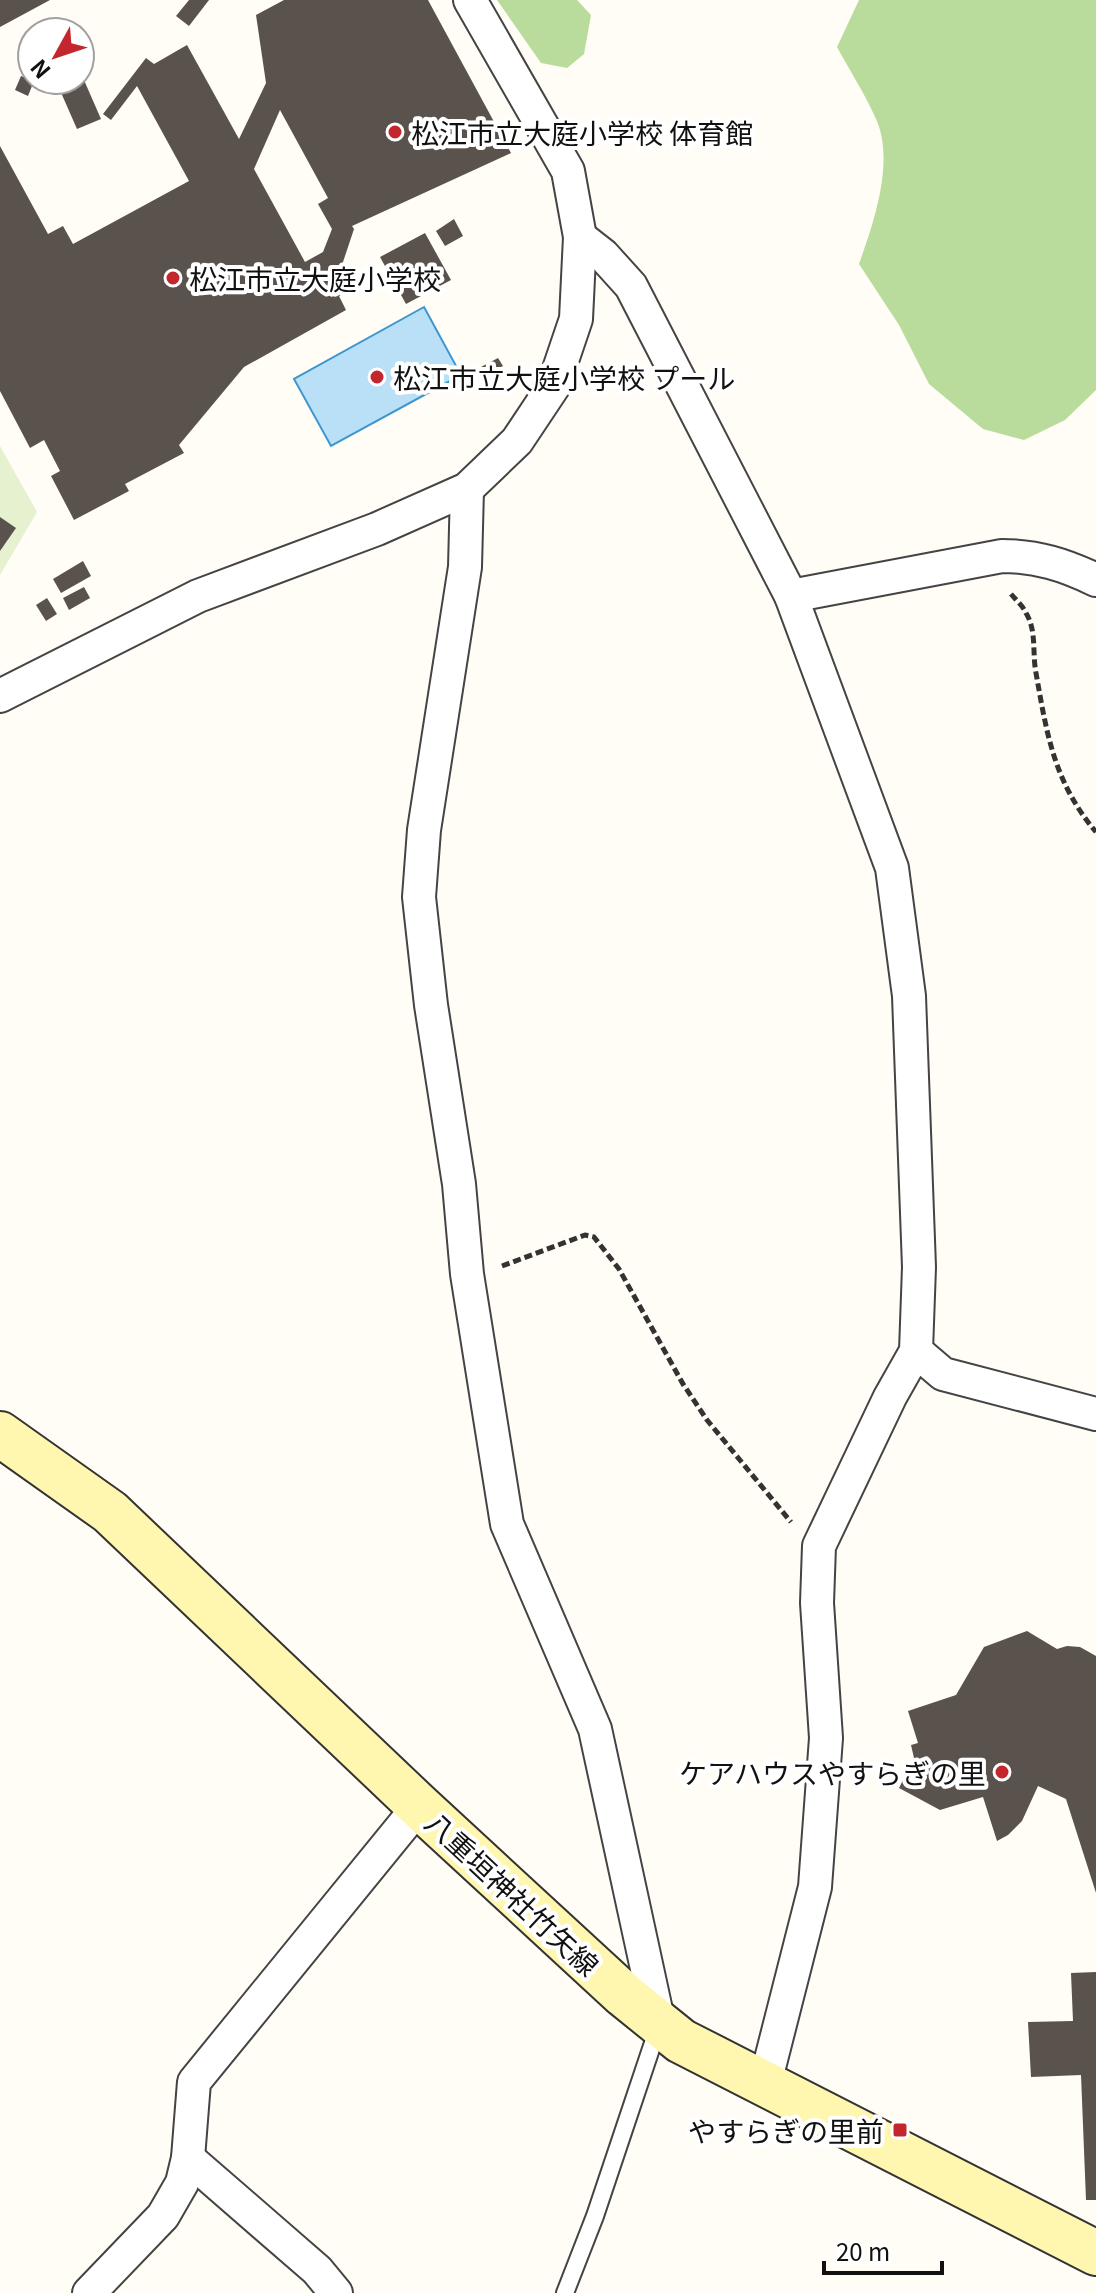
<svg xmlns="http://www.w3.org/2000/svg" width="1096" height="2293" font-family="Georgia,'Noto Sans JP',serif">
	<rect width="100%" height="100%" fill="#fffdf5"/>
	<g fill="#b9dc9c">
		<path d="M497,0H577L591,15L584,54L567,68L541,63Z"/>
		<path d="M859,0H1096V390L1065,420L1024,440L983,429L929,384L899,325L859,264C874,222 895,161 876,119C865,94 850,71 837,47Z"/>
	</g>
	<path fill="#e6f2cf" d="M0,446L37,512L0,575Z"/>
	<path fill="#b9e0f7" stroke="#3f96cf" stroke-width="2" d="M424,307L461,375L331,446L294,379Z"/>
	<g fill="#5a524d" fill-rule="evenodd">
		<path d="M0,0H50L0,27Z"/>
		<path d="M189,0H209L189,26L176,16Z"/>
		<path d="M284,0H428L511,153L352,226L354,229L341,268L353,288L339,296L346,310L244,367L179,445L184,453L125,484L129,491L74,520L51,476L60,471L44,440L30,448L0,391V146L48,234L63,226L73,244L189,181L137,86L111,120L103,114L146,58L154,64L187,45L239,139L266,83L256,15ZM280,110L328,198L318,204L332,229L323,252L305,262L254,169Z"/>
		<path d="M80,71L101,119L77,129L59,88L69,84L67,80H80Z"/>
		<path d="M21,76L34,81L28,96L15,90Z"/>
		<path d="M454,219L463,236L445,246L436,231Z"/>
		<path d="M425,233L451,280L406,304L380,257Z"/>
		<path d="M498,358L503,366L483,376L479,368Z"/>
		<path d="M0,517L16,528L0,551Z"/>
		<path d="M83,561L91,576L61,593L53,579Z"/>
		<path d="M84,587L90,598L69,610L63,598Z"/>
		<path d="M47,598L57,614L46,621L36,605Z"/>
		<path d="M1027,1631L1057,1649L1067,1646L1080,1647L1096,1656V1893L1066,1799L1038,1786L1022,1821L1008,1835L997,1841L983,1797L940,1810L899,1788L914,1758L911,1745L918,1743L908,1711L956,1695L984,1647Z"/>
		<path d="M1096,1972V2200H1086L1081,2075L1031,2077L1028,2022L1073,2021L1071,1973Z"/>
	</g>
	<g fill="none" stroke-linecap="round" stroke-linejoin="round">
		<g stroke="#444" stroke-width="20">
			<path id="lane" d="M565,2293L595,2216L659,2025"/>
		</g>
		<g stroke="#444" stroke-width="36">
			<g id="street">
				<path d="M580,237L603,255L631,286L791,596L892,868L909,996L919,1267L916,1351L890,1397L819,1546L817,1603L826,1738L815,1887L765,2083"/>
				<path d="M467,489L465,567L424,830L419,897L431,1005L459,1184L467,1274L507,1524L595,1729L659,2024"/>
				<path d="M791,596L1002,556C1037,556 1065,565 1096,580"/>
				<path d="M0,696L198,596L377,529L467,489L517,441L553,387L576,319L580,237L568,171L470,0"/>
				<path d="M916,1351L943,1374L1096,1414"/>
				<path d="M188,2158L317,2270L336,2293"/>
				<path d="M89,2293L163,2216L182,2183L188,2158L194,2082L419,1806"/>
			</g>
		</g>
		<g stroke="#333" stroke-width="48">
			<path id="secondary" d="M0,1434L110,1512L419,1806L624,1995L681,2041L1096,2253"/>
		</g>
		<g stroke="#333" stroke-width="5" stroke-dasharray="8 4" stroke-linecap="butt">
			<path d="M1011,594C1016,600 1023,606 1026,613C1037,631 1032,653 1036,673C1047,735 1054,782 1096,832"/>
			<path d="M502,1266L585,1235L594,1237L619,1269L683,1384L707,1420L791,1522"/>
		</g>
		<use href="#lane" stroke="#fff" stroke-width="16"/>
		<use href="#street" stroke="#fff" stroke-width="32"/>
		<use href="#secondary" stroke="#fff6b0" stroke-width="44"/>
	</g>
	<g fill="#c4262e" stroke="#fff" stroke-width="3">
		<circle cx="395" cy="132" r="8"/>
		<circle cx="173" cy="278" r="8"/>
		<circle cx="377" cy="377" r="8"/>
		<circle cx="1002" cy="1772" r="8"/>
		<rect x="892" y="2122" width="16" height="16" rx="4"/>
	</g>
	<g text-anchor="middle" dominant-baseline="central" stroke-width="8" stroke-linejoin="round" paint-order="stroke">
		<g font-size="28" fill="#111" stroke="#fff" text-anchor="start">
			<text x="411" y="132">松江市立大庭小学校 体育館</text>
			<text x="189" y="278">松江市立大庭小学校</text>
			<text x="393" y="377">松江市立大庭小学校 プール</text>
			<text x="986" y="1772" text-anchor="end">ケアハウスやすらぎの里</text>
			<text x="884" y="2130" text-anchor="end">やすらぎの里前</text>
		</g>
		<g font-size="28" fill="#111" stroke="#fff">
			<text transform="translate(513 1893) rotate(43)">八重垣神社竹矢線</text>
		</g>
	</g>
	<g transform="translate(56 56) rotate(230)"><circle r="38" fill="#ffffff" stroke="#a0a0a0" stroke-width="2"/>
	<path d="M0-6L14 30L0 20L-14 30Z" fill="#c4262e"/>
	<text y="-12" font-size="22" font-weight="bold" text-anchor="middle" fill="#111111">N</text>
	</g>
	<path d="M824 2261v12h118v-12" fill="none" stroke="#111111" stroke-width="4"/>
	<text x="836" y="2261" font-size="24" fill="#111111" stroke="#ffffff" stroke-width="6" paint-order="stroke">20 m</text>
</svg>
